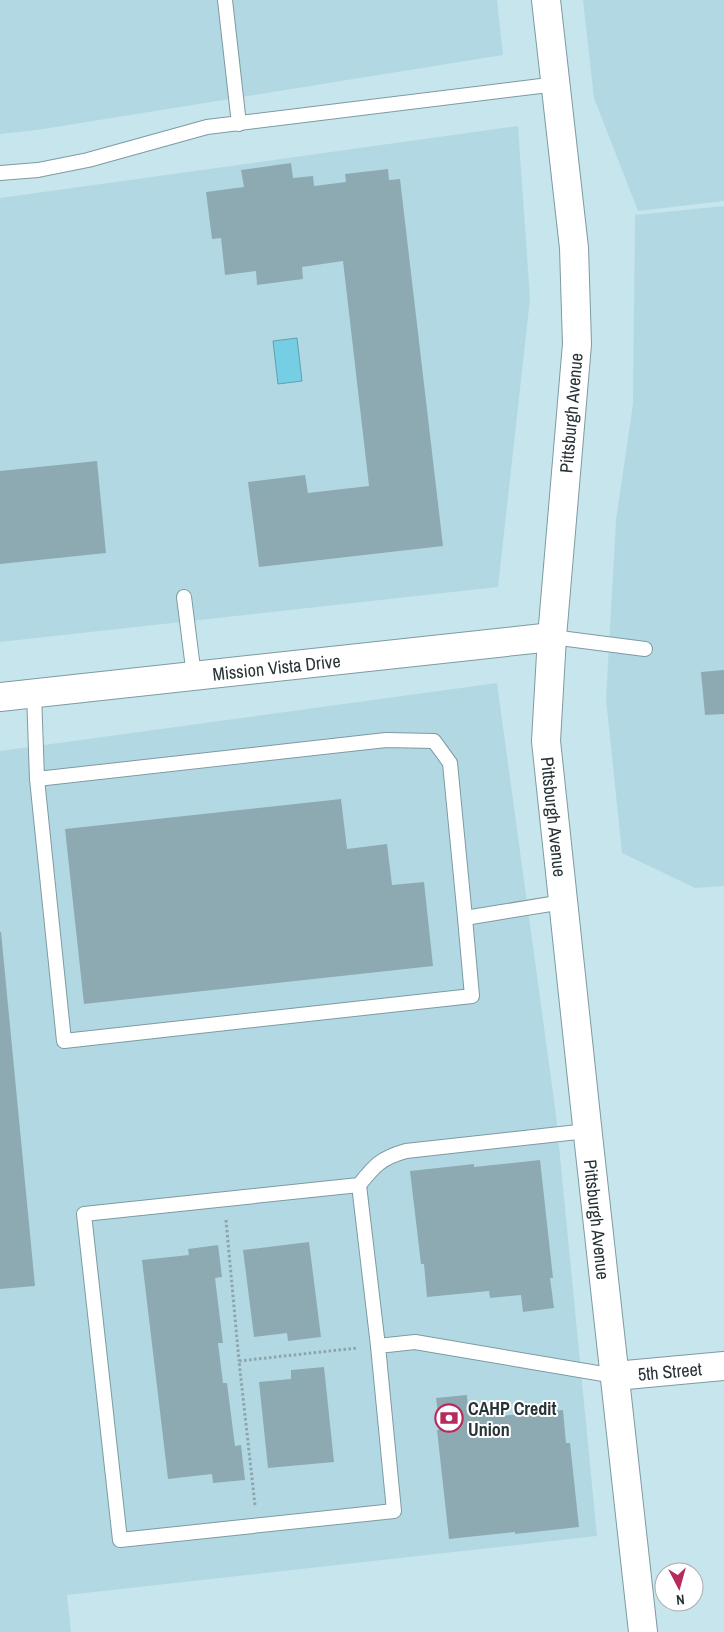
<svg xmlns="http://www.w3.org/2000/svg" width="724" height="1632" font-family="'Archivo Narrow',sans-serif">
	<rect width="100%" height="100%" fill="#c7e5ed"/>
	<g fill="#b2d9e3">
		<path d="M0,0H497L503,55L37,130L0,134Z"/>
		<path d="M583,0H724V201L638,211L594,98Z"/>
		<path d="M518,126L530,299L498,587L0,642V198Z"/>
		<path d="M724,206V886L695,888L622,853L606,699L616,520L633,404L635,215Z"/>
		<path d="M497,683L556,1115L597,1536L67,1595L71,1632H0V751Z"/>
	</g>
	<path fill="#76cee4" stroke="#5ea0b0" d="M297,338L302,381L278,384L273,341Z"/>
	<g fill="#8daab2">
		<path d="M291,163L293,178L313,176L314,186L346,182L345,174L388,169L389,180L400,179L443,546L259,567L248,482L305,475L308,493L369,486L343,261L302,267L303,279L257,285L256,271L225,275L221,238L212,239L206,192L244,187L241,170Z"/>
		<path d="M97,461L106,553L0,564V471Z"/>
		<path d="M724,670V714L705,715L701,672Z"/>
		<path d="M341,799L347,849L387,844L392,885L424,882L433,966L84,1004L65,829Z"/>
		<path d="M0,932H1L35,1286L0,1289Z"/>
		<path d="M540,1160L553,1278H550L554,1308L523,1312L521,1295L490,1298L489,1291L427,1297L424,1264H421L410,1171L474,1164V1167Z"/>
		<path d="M309,1242L321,1337L288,1341L287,1333L254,1337L243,1250Z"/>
		<path d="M218,1245L222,1277L215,1278L223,1343H218L223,1383H227L235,1446L241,1445L245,1480L213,1483L212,1474L168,1479L142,1260L189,1255L188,1249Z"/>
		<path d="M324,1367L334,1462L268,1468L259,1382L291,1379V1370Z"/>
		<path d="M467,1395L468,1411L500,1407V1416L563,1410L566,1443H570L579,1527L515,1534V1532L449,1539L437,1430L440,1429L436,1398Z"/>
	</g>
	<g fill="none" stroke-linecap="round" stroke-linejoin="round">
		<g stroke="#7e9aa2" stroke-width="16">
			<g id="service">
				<path d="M225,0L239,124"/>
				<path d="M0,173L38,170L88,160L207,127L557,84"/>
				<path d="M184,597L194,676"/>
				<path d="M552,637L645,649"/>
				<path d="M34,693L37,779L64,1041L472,996L465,918L563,902"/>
				<path d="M37,779L386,740L434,741L450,763L465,918"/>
				<path d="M587,1131L406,1151C381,1158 375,1165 359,1185L84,1214L120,1540L394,1511L378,1346L415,1342L615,1376"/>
				<path d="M359,1185L378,1346"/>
			</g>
		</g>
		<g stroke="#7e9aa2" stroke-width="30">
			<g id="minor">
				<path id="s1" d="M546,0L574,248L577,344L552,637L546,741L588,1135L643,1632"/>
				<path id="s2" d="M0,697L552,637"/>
				<path id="s3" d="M615,1376L724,1366"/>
			</g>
		</g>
		<g stroke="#8da4aa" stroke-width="3" stroke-dasharray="2.5 2.5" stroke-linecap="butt">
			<path d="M226,1220L239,1361"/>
			<path d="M255,1505L239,1361L357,1348"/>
		</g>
		<use href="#service" stroke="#fff" stroke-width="14"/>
		<use href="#minor" stroke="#fff" stroke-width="28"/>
	</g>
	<defs>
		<g id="bank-ring" transform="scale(1.4375)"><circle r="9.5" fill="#fff" stroke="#b72a5e" stroke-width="1.5"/><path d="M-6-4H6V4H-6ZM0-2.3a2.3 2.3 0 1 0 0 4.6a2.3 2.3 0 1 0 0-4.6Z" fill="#b72a5e"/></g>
	</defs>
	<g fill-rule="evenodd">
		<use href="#bank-ring" x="449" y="1418"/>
	</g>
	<g text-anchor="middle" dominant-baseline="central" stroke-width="4" stroke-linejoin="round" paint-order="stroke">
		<g font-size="18" fill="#273336" stroke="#fff">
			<text transform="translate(571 413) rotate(-85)">Pittsburgh Avenue</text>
			<text stroke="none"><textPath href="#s2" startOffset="278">Mission Vista Drive</textPath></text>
			<text stroke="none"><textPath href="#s1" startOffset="820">Pittsburgh Avenue</textPath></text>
			<text stroke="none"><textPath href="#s1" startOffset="1225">Pittsburgh Avenue</textPath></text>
			<text stroke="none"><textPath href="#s3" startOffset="55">5th Street</textPath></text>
		</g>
		<g font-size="18" font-weight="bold" fill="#273336" stroke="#fff" text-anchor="start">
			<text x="468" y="1408">CAHP Credit<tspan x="468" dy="21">Union</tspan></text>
		</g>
	</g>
	<g transform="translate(679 1587) rotate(174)"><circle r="24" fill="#ffffff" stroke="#a9adaf"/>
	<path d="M0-4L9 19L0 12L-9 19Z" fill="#b72a5e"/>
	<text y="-8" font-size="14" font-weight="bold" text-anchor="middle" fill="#273336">N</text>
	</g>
</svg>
